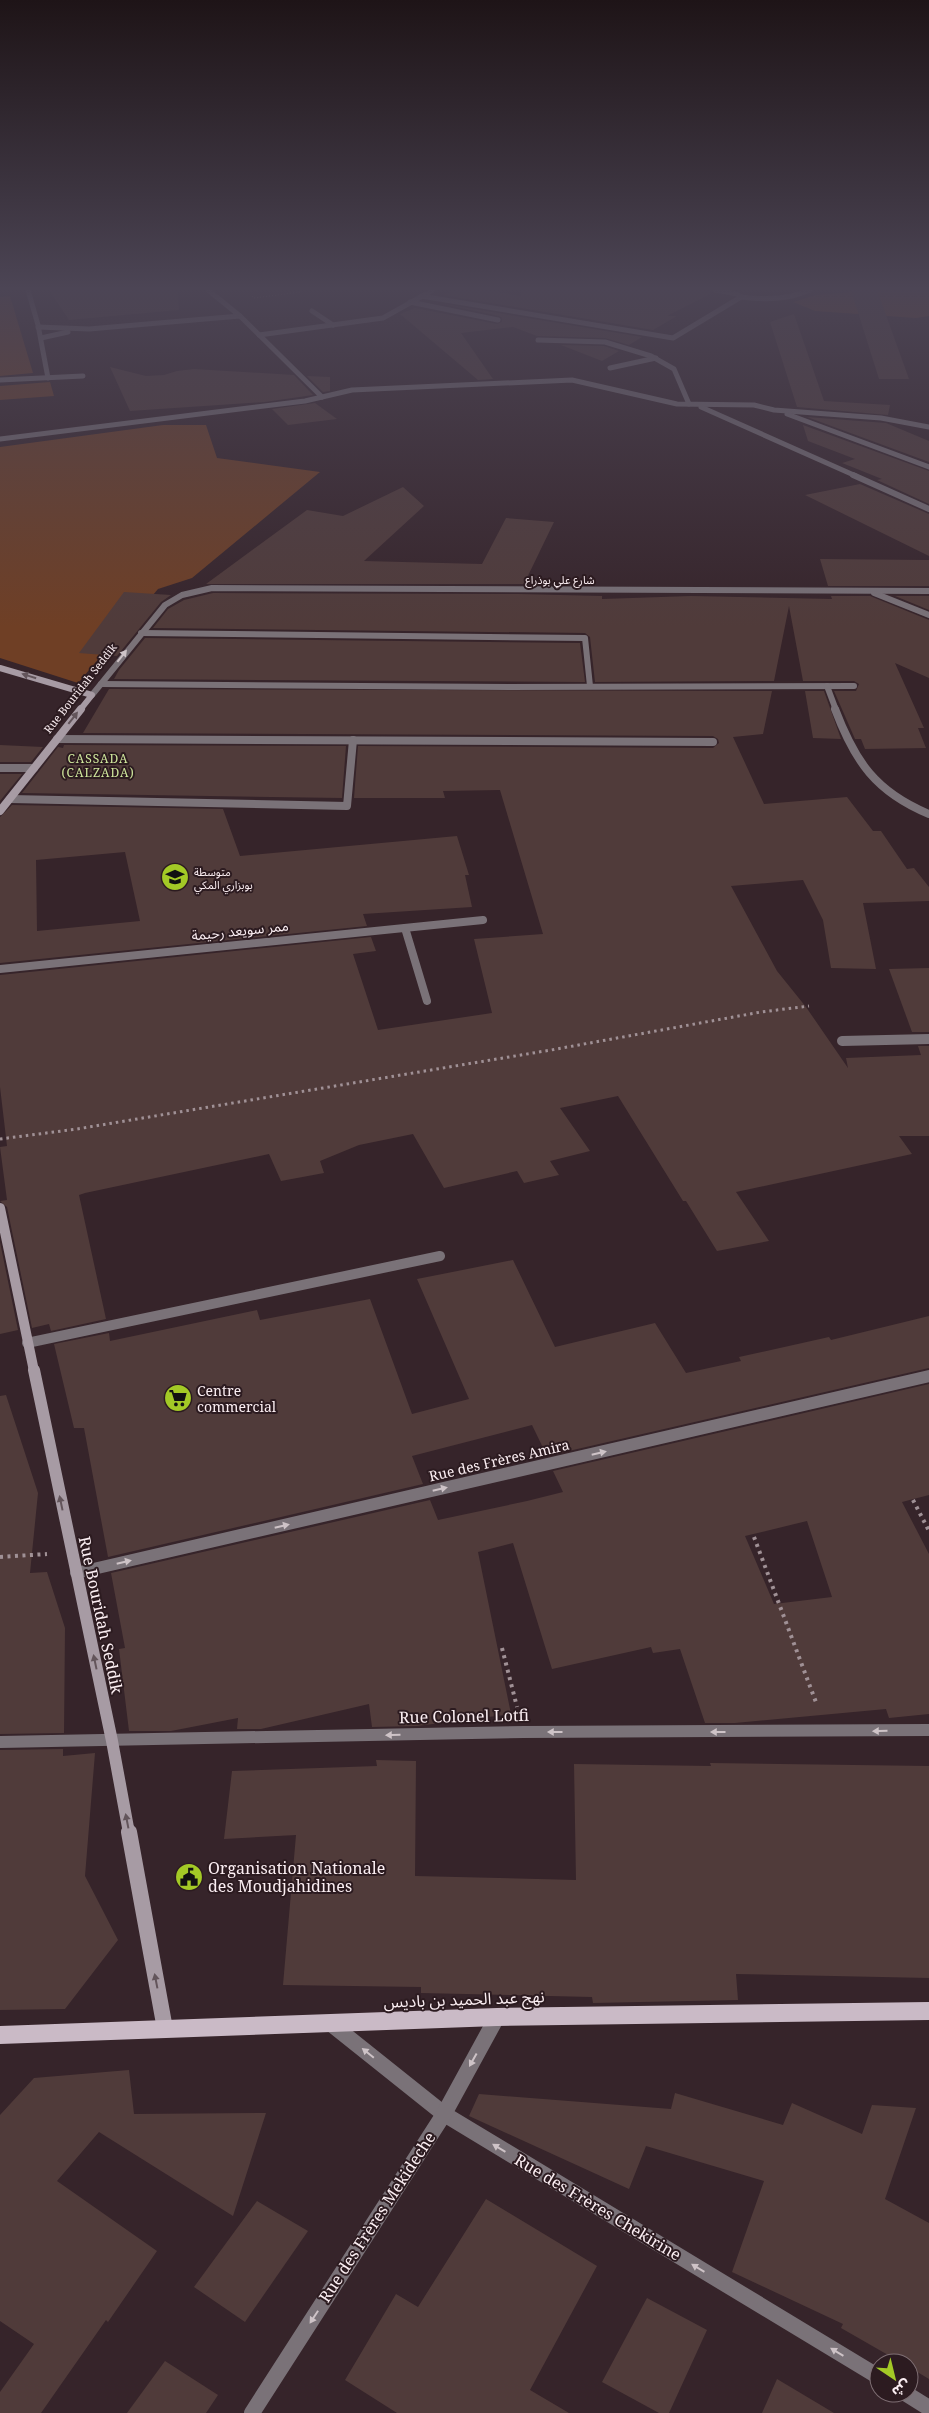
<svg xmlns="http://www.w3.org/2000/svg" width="929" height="2413" font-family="'Noto Serif','Noto Sans Arabic',serif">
	<rect width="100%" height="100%" fill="#36242a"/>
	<g fill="#6f3f25">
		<path d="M878,290H929V316L916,318L815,311L793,302L816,295Z"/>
		<path d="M10,296L33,373L0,376V297Z"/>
		<path d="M50,382L54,396L0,400V386Z"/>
		<path d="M163,425H206L217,458L320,472L192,578L158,589L78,683L0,658V447Z"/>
	</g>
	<g fill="#503b3a" fill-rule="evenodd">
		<path d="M49,290H178L179,310L69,320Z"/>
		<path d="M456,290H486L521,296V290H711L712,293L667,316H677L653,330L443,295Z"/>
		<path d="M851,290H877L909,379H879Z"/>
		<path d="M438,303L642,337L629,345L605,338L537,336L513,327L461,333L493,379L478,380L400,314L415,308L497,324L502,322V318L499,316Z"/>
		<path d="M794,314L824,401L890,405L888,415L797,407L770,322Z"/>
		<path d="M561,345L604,346L619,351L602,361Z"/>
		<path d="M110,367L146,376L164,375L177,371L194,369L294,375L313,395L265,402L130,411Z"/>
		<path d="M307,376L330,377V391L323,392Z"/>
		<path d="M315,403L337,419L288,425L272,409Z"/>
		<path d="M807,417L886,423L929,441V462Z"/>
		<path d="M803,425L929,471V504L877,480L882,479L842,463L855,459L808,441Z"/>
		<path d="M860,484L929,514V556L805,495Z"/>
		<path d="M403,487L424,506L364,561L482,564L506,518L554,522L524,584H206L307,510L343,516Z"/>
		<path d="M820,559L929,560V586H828Z"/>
		<path d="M124,592L171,595L161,602L117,656L79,653Z"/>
		<path d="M213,593L519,594L602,596V599L691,596L832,599L831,596H870L929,620V678L895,663L924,728H918L926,748L865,749L861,739H855L834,691H856L859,684L854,681H803L789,606L774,681L595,682L590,637L585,633L153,628L168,609L184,600Z"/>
		<path d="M895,596H929V610Z"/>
		<path d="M145,638L580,643L585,682L114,679L119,670Z"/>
		<path d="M109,689L772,691L763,734L733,737L764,804L847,797L873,831H881L907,869L914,868L929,887V901L863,903L876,969L831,968L823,920L803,880L731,886L777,971L806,1007L848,1068L846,1058L921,1055L918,1046H929V1136H899L912,1154L736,1192L769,1241L717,1251L686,1201H683L618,1096L560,1108L590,1151L550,1161L559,1175L524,1183L517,1171L444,1188L413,1134L359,1145L320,1161L324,1173L281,1181L269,1154L85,1193L79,1195L106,1319L51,1331L49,1324L32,1328L7,1207L0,1201L7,1200L0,1147L7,1146L0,1087V975L371,937L376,951L353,954L378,1030L492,1013L474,939L543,934L500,790L443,791L445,798H354L358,746L713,748L719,743L718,739L713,736L83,733Z"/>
		<path d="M805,691H824L841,739L813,738Z"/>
		<path d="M0,745L43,747L31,762H0Z"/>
		<path d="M64,745L346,746L342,798L22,793L58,747L63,748Z"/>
		<path d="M0,774H22L0,801Z"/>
		<path d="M12,805L223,809L240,856L457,836L469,875H465L472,907L363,914L367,926L0,963V817ZM125,852L140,921L37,931L36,860Z"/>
		<path d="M929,968V1032H912L889,969Z"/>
		<path d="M0,1242L18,1330L0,1334Z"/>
		<path d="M513,1260L555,1347L655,1323L686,1373L741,1361L739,1357L829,1337L831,1340L929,1316V1368L547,1456L532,1425L412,1456L423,1484L108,1557L84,1428H74L54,1344L109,1333L110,1341L257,1310L260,1320L370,1299L412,1414L469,1399L417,1279Z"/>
		<path d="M929,1384V1495L902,1502L929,1554V1714L889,1718L886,1709L735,1723H705L680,1649L653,1653L651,1647L552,1669L513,1543L478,1552L511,1714L417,1726L372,1727L369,1704L261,1729H237L238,1718L171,1731H129L119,1649L125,1648L111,1573L430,1500L438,1520L527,1501L563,1492L553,1471ZM807,1521L832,1597L774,1604L745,1536Z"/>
		<path d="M6,1395L38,1493L30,1573L47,1572L65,1628L64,1733L0,1734V1396Z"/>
		<path d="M63,1749V1756L95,1753L85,1876L118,1940L65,2009L0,2010V1750Z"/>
		<path d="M376,1760L416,1761L415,1876L576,1880L574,1764L711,1766L710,1763L929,1766V1978L736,1974L738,2000L593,2003L592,1997L421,1993V1987L283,1985L296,1835L224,1839L232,1771L377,1766Z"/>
		<path d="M129,2070L134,2114L266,2113L233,2216L99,2132L57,2181L157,2251L108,2322L106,2320L41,2413H0V2392L34,2344L0,2321V2115L34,2078Z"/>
		<path d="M675,2093L783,2125L792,2103L862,2134L872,2105L916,2108L885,2199L929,2223V2379L909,2367V2363H902L841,2328L843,2324L732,2272L764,2181L646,2146L629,2189L469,2116L479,2094L671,2109Z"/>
		<path d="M486,2199L597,2266L530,2390L569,2413H397L345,2380L396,2294L418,2307Z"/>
		<path d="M257,2201L308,2231L245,2322L194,2287Z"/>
		<path d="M647,2298L707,2330L669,2413H659L602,2382Z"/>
		<path d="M165,2361L218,2395L206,2413H127Z"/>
		<path d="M777,2379L834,2413H762Z"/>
	</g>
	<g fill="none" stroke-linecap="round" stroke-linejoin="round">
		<path stroke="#a09196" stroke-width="1" stroke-dasharray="1 2" stroke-linecap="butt" d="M252,296L254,298L300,292"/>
		<path stroke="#a09196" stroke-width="3" stroke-dasharray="2.5 4" stroke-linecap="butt" d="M0,1139L77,1129L551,1050L761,1012L809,1006"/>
		<g stroke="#a09196" stroke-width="4" stroke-dasharray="3 4.5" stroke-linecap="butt">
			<path d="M913,1500L929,1531"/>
			<path d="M754,1537L817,1705"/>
			<path d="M0,1557L47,1554"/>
			<path d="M502,1648L517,1707"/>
		</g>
		<g stroke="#7a7278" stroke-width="5">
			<path d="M28,290L38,325L48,378"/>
			<path d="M208,290L240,316L322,397"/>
			<path d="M421,296L673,338L741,297L737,294L715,290"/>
			<path d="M741,297C765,300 788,300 810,290"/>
			<path d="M410,302L498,320"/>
			<path d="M312,311L333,325"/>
			<path d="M38,327L89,329L240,316"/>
			<path d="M259,335L383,318L433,290"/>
			<path d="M41,338L68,332"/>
			<path d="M538,340L605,342L651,356L674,369L689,404"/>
			<path d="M610,368L656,358"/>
			<path d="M0,380L83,376"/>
		</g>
		<path stroke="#7a7278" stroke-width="8" d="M405,928L427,1001"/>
		<g stroke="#7a7278" stroke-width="5">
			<path d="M701,407L856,476"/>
			<path d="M787,414L929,467"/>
			<path d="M0,439L305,401L352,390L572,380L677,404L754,405L774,410L881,418L929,427"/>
		</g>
		<g stroke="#7a7278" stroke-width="6">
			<path d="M853,475L929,509"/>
			<path d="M874,593L929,615"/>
			<path d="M141,633L585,638L590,686"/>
			<path d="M101,684L508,687L854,686"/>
			<path d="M827,686L836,710"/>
			<path d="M92,695L165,605L182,595L212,588L929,591"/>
		</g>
		<g stroke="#7a7278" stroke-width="8">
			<path d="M835,709C855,762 876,792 929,814"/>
			<path d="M57,739L713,742"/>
			<path d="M0,768H34"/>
			<path d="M10,799L347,806L353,740"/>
			<path d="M0,969L483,920"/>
		</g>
		<g stroke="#7a7278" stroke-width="10">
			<path d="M842,1041L929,1039"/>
			<path d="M27,1343L440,1256"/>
		</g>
		<g stroke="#7a7278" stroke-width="12">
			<path d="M76,1573L929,1376"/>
			<path d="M0,1742L524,1732L929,1730"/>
		</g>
		<g stroke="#7a7278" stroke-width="16">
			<path d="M330,2023L444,2114L879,2377"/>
			<path d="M905,2393L929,2408"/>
			<path d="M252,2413L444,2114L497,2017"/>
		</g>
		<path stroke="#a79ba4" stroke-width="6" d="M0,668L92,695L80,710"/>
		<path stroke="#a79ba4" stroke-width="8" d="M0,811L81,709"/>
		<path stroke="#a79ba4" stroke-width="10" d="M0,1208L34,1371"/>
		<path stroke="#a79ba4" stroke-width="12" d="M34,1370L112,1741L129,1833"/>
		<path stroke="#a79ba4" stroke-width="16" d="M129,1832L165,2029"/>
		<path fill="#cabac6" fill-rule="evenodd" d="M929,2002V2020L497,2026L0,2044V2026L497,2008Z"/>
	</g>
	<defs><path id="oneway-solid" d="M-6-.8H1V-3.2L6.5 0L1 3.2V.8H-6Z" transform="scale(1.25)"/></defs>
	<g fill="#cec3c7">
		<use href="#oneway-solid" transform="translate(122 656) rotate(-52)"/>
		<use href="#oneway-solid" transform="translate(599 1453) rotate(-13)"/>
		<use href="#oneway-solid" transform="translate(440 1489) rotate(-13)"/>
		<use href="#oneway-solid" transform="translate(282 1526) rotate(-13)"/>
		<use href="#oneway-solid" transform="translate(124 1562) rotate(-13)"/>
		<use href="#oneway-solid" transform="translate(880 1731) rotate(179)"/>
		<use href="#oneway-solid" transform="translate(555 1732) rotate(180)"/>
		<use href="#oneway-solid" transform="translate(718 1732) rotate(180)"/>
		<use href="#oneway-solid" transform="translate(393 1735) rotate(179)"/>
		<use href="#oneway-solid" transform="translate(368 2053) rotate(-141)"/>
		<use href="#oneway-solid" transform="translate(473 2060) rotate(119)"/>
		<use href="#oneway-solid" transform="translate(499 2148) rotate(-149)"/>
		<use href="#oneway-solid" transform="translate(698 2268) rotate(-149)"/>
		<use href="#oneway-solid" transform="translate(314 2317) rotate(123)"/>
		<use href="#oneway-solid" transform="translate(837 2352) rotate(-149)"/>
	</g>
	<g fill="#63555b">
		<use href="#oneway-solid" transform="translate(29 676) rotate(-163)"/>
		<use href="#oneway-solid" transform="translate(73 718) rotate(-52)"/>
		<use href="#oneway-solid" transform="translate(61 1503) rotate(-102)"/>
		<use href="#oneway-solid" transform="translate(95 1662) rotate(-102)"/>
		<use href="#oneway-solid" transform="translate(127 1821) rotate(-101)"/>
		<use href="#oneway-solid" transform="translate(156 1981) rotate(-101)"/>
	</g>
	<linearGradient id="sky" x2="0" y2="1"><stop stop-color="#1e1417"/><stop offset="0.46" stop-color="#4c4555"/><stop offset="1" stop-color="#4c4555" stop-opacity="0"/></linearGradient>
	<rect width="929" height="627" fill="url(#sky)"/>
	<defs>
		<g id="school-disc" transform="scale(1.4375)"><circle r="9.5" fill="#a3c926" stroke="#2c1b20"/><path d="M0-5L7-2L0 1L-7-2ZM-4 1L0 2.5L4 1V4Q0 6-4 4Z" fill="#111"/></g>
		<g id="supermarket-disc" transform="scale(1.4375)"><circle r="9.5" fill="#a3c926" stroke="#2c1b20"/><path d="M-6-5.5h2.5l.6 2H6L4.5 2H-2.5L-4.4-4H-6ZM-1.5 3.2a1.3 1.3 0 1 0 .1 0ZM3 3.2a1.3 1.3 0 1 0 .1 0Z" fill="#111"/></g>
		<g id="civic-disc" transform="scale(1.4375)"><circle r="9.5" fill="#a3c926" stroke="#2c1b20"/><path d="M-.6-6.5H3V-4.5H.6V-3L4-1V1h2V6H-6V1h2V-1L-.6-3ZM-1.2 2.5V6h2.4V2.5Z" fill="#111"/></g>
	</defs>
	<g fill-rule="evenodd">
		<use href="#school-disc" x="175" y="877"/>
		<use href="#supermarket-disc" x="178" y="1398"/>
		<use href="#civic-disc" x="189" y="1877"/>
	</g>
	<g text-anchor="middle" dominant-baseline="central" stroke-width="4" stroke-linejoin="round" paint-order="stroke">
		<g font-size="11" fill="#fbeef2" stroke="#2c1b20">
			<text x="560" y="579">شارع علي بوذراع</text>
			<text transform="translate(80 688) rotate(-52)">Rue Bouridah Seddik</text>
		</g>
		<g font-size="11" fill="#fbeef2" stroke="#2c1b20" text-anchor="start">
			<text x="194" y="871">متوسطة<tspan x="194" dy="13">بوبزاري المكي</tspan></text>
		</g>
		<g font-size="12" letter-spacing="1" fill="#d0e89d" stroke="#2c1b20">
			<text x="98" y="758">CASSADA<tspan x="98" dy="14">(CALZADA)</tspan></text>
		</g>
		<g font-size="14" fill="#fbeef2" stroke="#2c1b20">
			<text transform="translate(240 930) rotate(-6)">ممر سويعد رحيمة</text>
			<text transform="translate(499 1460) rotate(-13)">Rue des Frères Amira</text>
		</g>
		<g font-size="14" fill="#fbeef2" stroke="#2c1b20" text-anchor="start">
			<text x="197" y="1390">Centre<tspan x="197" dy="16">commercial</tspan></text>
		</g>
		<g font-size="16" fill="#fbeef2" stroke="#2c1b20">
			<text transform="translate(101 1615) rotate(78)">Rue Bouridah Seddik</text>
			<text transform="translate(464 1716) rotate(-1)">Rue Colonel Lotfi</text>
			<text transform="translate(464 1999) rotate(-2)">نهج عبد الحميد بن باديس</text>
			<text transform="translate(598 2207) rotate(31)">Rue des Frères Chekirine</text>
			<text transform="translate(377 2217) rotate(-57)">Rue des Frères Mekideche</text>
		</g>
		<g font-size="16" fill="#fbeef2" stroke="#2c1b20" text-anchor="start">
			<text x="208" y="1868">Organisation Nationale<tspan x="208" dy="18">des Moudjahidines</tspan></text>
		</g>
	</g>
	<g transform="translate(894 2378) rotate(145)"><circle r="24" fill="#2c1b20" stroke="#7f6f74"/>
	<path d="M0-4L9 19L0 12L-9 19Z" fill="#a3c926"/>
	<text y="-8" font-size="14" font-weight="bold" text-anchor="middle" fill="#fbeef2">ش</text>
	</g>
</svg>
